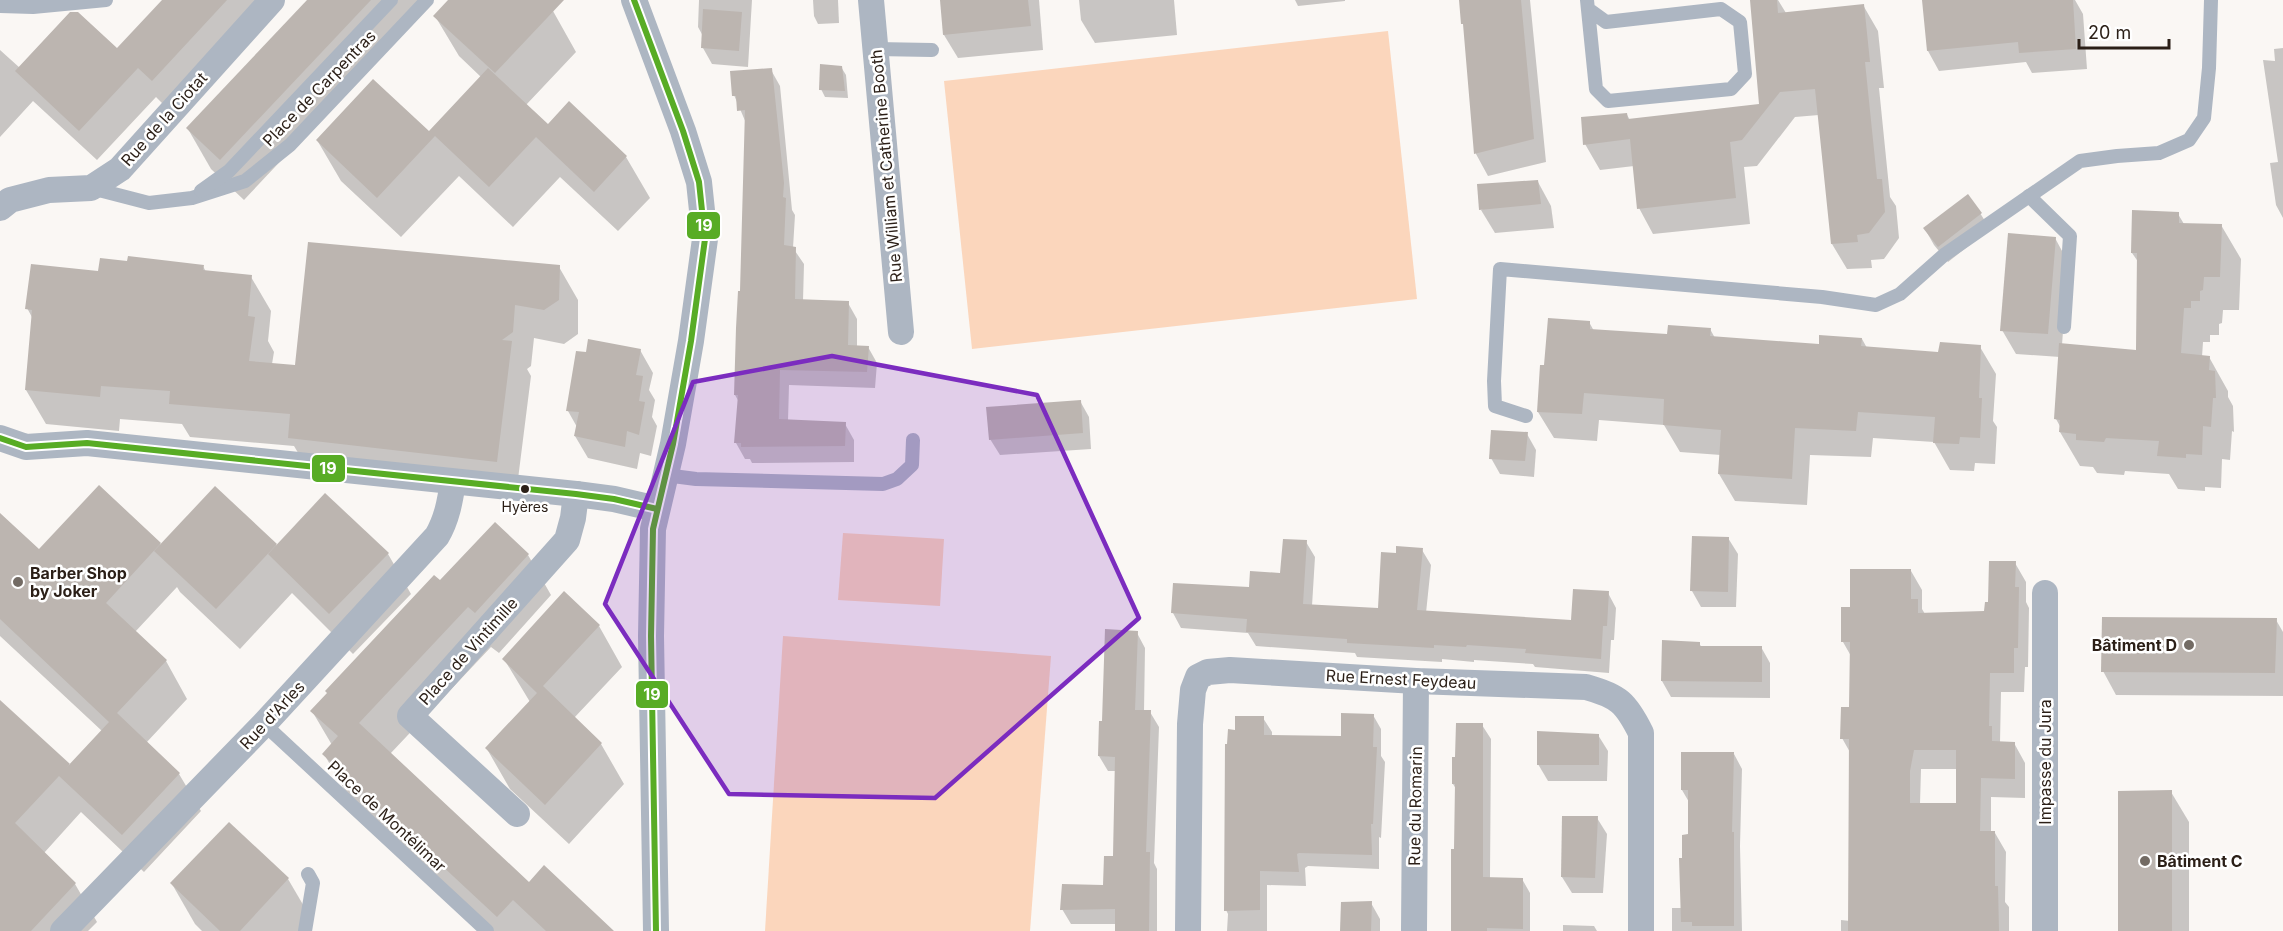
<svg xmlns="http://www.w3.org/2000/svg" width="2283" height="931" font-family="Inter,sans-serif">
	<rect width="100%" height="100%" fill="#faf7f4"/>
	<g fill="#fbd6bc">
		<path d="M1388,31L1417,299L972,349L944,81Z"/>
		<path d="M843,533L944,539L940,606L838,600Z"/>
		<path d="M783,636L1051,656L1030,931H765Z"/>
	</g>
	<g fill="#0003" fill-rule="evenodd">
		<path d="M164,0H273L170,111L156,97L97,160L33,101L0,137V50L20,68L117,50Z"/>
		<path d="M309,0H432L244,200L211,169L188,129Z"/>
		<path d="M450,0H541L553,11L576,52L526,105L548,126L569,103L626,157L650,198L618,231L560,177L513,227L459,176L401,237L341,181L317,140L429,133L481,77L459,56L435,16Z"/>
		<path d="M699,0H752L748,67L712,64L703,48V36L698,27Z"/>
		<path d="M813,0H838L839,23L818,24L814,16Z"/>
		<path d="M941,0H1039L1043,50L958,58L944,35Z"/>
		<path d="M1079,0H1174L1177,35L1095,43L1081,20Z"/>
		<path d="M1295,0H1345V1L1298,6Z"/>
		<path d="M1461,0H1530L1546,162L1488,176L1476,154L1465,27Z"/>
		<path d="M1752,0H1778L1786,13L1863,5L1878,31L1884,88H1879L1890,197L1896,206L1899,238L1884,259L1871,260L1872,268L1847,269L1832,244L1819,115L1795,117L1757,166L1744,167L1750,224L1653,234L1639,208L1634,166L1600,170L1585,144L1627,115L1630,120L1761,106Z"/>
		<path d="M1923,0H2075L2083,14L2087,69L2032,73L2026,62L1939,71L1928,51Z"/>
		<path d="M2283,48V218L2276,205L2270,163L2278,162L2263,60L2275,61L2274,49Z"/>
		<path d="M841,67L846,75L848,98L825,97L821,89Z"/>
		<path d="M771,70L780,86L792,210L795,215L793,248L804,264L803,301L848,303L857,319V347H868L877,363L875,388L789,385L788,421L845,424L854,440V462L752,463L750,459H745L736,443L739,402L735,395L737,328L741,293L746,123L734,95Z"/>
		<path d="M1538,182L1551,206L1554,228L1495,233L1481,210Z"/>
		<path d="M1980,213L1990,229L1948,262L1934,245L1925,229Z"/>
		<path d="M2178,214L2184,224L2221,225L2241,259L2239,310H2223L2222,323L2219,324V335H2210V342H2203L2202,357H2209L2228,391V397L2233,406L2234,432L2232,431L2230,460L2222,459L2221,488L2205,487V491L2178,489L2169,474L2125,471L2124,475L2097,473L2093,467L2080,466L2060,432L2061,428L2056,419L2060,357L2016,354L2002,330L2055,238L2068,262L2062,345L2138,352L2139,263L2132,253Z"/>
		<path d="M203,266L206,272L251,277L271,311L268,341L274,352L272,364L296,366L559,267L578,300V334L564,344L534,338L531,366L527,369L531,376L516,495L309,471L294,446L190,437L182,424L120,419L119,431L46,424L26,390L33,319L27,308L99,273Z"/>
		<path d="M1589,322L1594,331L1669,335L1710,329L1715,338L1820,345L1862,339L1867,348L1940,353L1980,347L1996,374L1993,421L1997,427L1995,464L1975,463L1974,471L1950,470L1934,442L1873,438L1871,457L1810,455L1807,505L1735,501L1719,474L1721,455L1680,452L1664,425L1599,420L1597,441L1554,438L1538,412L1545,367Z"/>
		<path d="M640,350L653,373L649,390L655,400L652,417L657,426L651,456L640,453L637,469L588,458L575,436L577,427L568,411Z"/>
		<path d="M1080,401L1089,417L1091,449L1000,455L990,439Z"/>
		<path d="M1527,434L1536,450L1534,477L1500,474L1491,458Z"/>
		<path d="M0,516L39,551L160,544L161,547L276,545L277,547L388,554L411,594L353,654L292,593L240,649L180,592L177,587L135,632L166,661L187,699L146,743L179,774L201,811L144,872L81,812L44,853L75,884L97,922L88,931H0V716L70,766L102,731L0,636Z"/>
		<path d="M1728,538L1738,554L1736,607H1701L1692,591Z"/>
		<path d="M1306,542L1315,557L1312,606L1379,609L1397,554L1422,550L1431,565L1426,613L1573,621L1608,593L1616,608L1614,640H1611L1609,673L1535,667L1533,664L1474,660V662L1442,659V662L1357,657L1355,653L1256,646L1248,633L1181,628L1173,613L1250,588L1282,574Z"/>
		<path d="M528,555L551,595L499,653L491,647L390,754L529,884L607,931H493L347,794L324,754L332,745L312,711L440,583Z"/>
		<path d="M2015,563L2026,582V602L2029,608L2028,667H2025L2024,692H2001L2000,743H2014L2025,763V798L1991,797V833H1995L2006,852L2005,902L2009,907V931H1841V920L1850,921L1851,754L1842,738L1851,709V656L1843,642L1851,608L1911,571L1922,590V609L1925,614L1986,613L1990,603ZM1921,769H1958L1957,805L1920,804Z"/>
		<path d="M2276,620L2283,632V696L2116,695L2103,671Z"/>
		<path d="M599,626L622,667L574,718L601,744L624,784L569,844L510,789L487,749L530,702L504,659Z"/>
		<path d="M1137,633L1145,648L1144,712H1150L1159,727L1154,863L1157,869V931H1117V924H1071L1062,909L1105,886L1114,858L1116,771H1108L1099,756L1100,723H1103Z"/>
		<path d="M1699,643L1702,648L1761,647L1770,663V698L1671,697L1662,681Z"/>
		<path d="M1373,715L1381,729V756L1385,762L1381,838L1379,837V869L1308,866L1305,868L1306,886L1267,885V931H1227L1228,914L1226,910L1236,731L1263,718L1272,732V736L1343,738Z"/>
		<path d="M1482,725L1491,739L1490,878L1522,879L1530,893V931H1452L1456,850V789L1453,784Z"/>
		<path d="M1598,735L1608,751L1607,781H1548L1538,764Z"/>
		<path d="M1734,754L1742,769L1740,846L1742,931H1672V908H1682L1684,859L1690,836L1689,802L1682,790Z"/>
		<path d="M2171,792L2189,822V931H2120Z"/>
		<path d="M1597,818L1607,834L1603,893H1572L1562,877Z"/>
		<path d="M229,824L288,879L312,920L301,931H202L195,924L172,884Z"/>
		<path d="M1371,903L1380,919V931H1342Z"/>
		<path d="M1563,925L1594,926L1597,931H1563Z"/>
	</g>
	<g fill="#bcb5b0" fill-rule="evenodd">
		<path d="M162,0H227L152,81L138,68L79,131L15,71L70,12H78L117,48Z"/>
		<path d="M307,0H371L220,160L186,128Z"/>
		<path d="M448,0H564L495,73L433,16Z"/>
		<path d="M940,0H1028L1031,26L943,35Z"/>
		<path d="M1459,0H1521L1534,139L1474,154L1463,24H1461Z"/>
		<path d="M1750,0H1777L1778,13L1864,4L1870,62H1865L1877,179H1882L1885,212L1869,233L1857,235L1858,242L1831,244L1815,89L1780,92L1742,140L1730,142L1736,198L1637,209L1630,139L1583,145L1581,117L1627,113L1628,119L1759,104Z"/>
		<path d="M1922,0H2073L2076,49L2019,53L2018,42L1927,51Z"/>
		<path d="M703,9L742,12L739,51L701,48Z"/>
		<path d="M820,64L842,66L845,91L819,90Z"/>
		<path d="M488,68L548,124L569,101L627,156L594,192L536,137L489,187L435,136L377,198L316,140L373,79L429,131Z"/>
		<path d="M772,68L784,183L783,197L786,198L784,245L796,247L795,299L849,301L848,345L869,346L867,372L780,370L779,419L846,422L845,446L741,447V443H734L738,395H734L736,328L738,291H740L745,110L737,111L736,96H732L730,71Z"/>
		<path d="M1538,180L1541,204L1479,210L1477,184Z"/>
		<path d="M1968,194L1982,213L1938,247L1923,228Z"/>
		<path d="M2132,210L2179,212V223L2222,224L2220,277H2204L2203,290L2200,291V301H2191V308H2184L2181,353L2210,356L2209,370L2215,371L2216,398H2213L2211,427L2203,426L2202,455L2186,454V458L2157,456L2159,441L2106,438L2104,442L2076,440V434L2059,432L2060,420L2054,419L2059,343L2136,350L2137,253H2131Z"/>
		<path d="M2008,233L2056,237L2048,334L2000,331Z"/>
		<path d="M308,242L560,265L559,300L544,310L515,305L513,332L502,340L512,341L497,462L288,438L290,414L169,404L170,391L101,386L100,397L25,390L32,310L25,309L31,264L98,271L100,258L127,261L128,256L204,265L203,270L252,275L248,316L255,317L249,361L295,365Z"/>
		<path d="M1548,318L1590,321V329L1667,334L1668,325L1711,328L1710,336L1819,344V335L1862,338L1861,346L1938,352L1940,342L1981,345L1979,398H1982L1980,438L1960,437L1959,444L1933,443L1935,417L1858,412L1856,431L1795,428L1792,479L1718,474L1721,430L1663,425L1664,399L1584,393L1582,414L1537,412L1540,365H1544Z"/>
		<path d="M588,339L641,349L636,375L643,376L639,401L645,402L639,435L627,431L625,447L574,436L579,412L566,411L576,351L586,352Z"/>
		<path d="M1081,400L1083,433L989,440L986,407Z"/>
		<path d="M1491,430L1528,432L1525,461L1489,459Z"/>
		<path d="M99,485L161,543L106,603L167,660L117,713L180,773L122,835L59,776L15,823L76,883L31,931H0V700L70,764L66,768L109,722L0,619V513L39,549Z"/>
		<path d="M215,486L277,544L216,609L154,551Z"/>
		<path d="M325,493L389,553L329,614L268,554Z"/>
		<path d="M495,522L529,554L475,613L468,607L359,723L529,882L544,865L614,931H546L513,900L497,917L322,754L338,736L310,711L327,693L325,691L434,575L440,580Z"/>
		<path d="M1692,536L1729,537L1728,592L1690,591Z"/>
		<path d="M1283,539L1307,540L1303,604L1378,608L1381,552L1396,553V546L1423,548L1417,610L1571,620L1573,589L1609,591L1607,626H1603L1601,659L1525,653L1526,649L1467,645L1466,647L1434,645V648L1347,643V639L1246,632L1247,619L1171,613L1173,583L1249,587L1250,571L1280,573Z"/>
		<path d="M1989,561H2016L2015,587H2019L2018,648H2014V673H1990L1989,726H1992V741L2015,742V779L1981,778L1980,831H1995V886H1998L1999,931H1848L1849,739H1840L1841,707H1849L1850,642H1841V607H1850V569H1911V599H1918V613L1984,611L1985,602H1988ZM1914,750H1956V803H1910V771Z"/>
		<path d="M564,591L600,625L543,686L602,743L545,805L485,748L537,693L502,659Z"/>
		<path d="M2102,617L2277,618L2275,673L2101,672Z"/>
		<path d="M1105,629L1138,631L1135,710H1151L1146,852H1150L1149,931H1115V909L1060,910L1062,884L1103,885L1104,856H1113L1115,757L1098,756L1099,721H1102Z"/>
		<path d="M1662,640L1700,642V646H1762V682L1661,681Z"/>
		<path d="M1341,713L1374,714L1373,747H1377L1373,824H1371L1372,855L1299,853L1297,854L1299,872L1260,871V910L1224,911L1225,744H1227L1228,729L1235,730V716H1264V735L1341,736Z"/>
		<path d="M1456,723H1483V877L1523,878V929L1487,928V931H1451V849H1454L1455,784H1452V757H1455Z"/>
		<path d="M1537,731L1599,734V765H1537Z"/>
		<path d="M1681,752H1734L1732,832H1734V926H1692V922H1681L1679,858H1682V835L1688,834V790H1681Z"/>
		<path d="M2172,790V931H2118V791Z"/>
		<path d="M1562,816H1598L1595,878L1561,877Z"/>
		<path d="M229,822L289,878L240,931H220L170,883Z"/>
		<path d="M1372,901L1371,931H1340L1341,902Z"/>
	</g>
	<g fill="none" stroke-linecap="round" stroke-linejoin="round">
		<g stroke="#adb6c2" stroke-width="14">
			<path d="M1587,0L1596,89L1608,101L1731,89L1745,74L1740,22L1721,9L1606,22L1588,9"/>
			<path d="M0,6L33,7L106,0"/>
			<path d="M876,49L932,50"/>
			<path d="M91,188L149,203L192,198L245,181L290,145L427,0"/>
			<path d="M201,191L229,171L391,0"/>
			<path d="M2029,196L2070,236L2064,327"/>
			<path d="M1526,416L1495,406L1494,381L1500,269L1822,297L1876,305L1900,294L1944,255L2080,161L2117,156L2159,153L2189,140L2204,118L2209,68L2211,0"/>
			<path d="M665,475L696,479L883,484L897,479L912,465L913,440"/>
			<path d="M264,724L487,931"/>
			<path d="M305,931L313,883L308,874"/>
		</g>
		<g stroke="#adb6c2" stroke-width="26">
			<path d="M634,0L683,131L699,182L705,239L691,341L673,444L653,529L651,636L656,931"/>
			<path d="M871,0L901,332"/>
			<path d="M0,208L10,200L49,190L91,188L120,169L272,0"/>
			<path d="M0,438L26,447L87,443L576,494L614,499L657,509"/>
			<path d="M517,814L410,716L567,540L573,518L576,494"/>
			<path d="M63,931L264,724L437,536C447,519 450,501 453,482"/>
			<path d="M1188,931L1190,724L1193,690L1198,677L1208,672L1230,670L1416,681L1586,687C1619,696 1626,703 1641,733V931"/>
			<path d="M1414,931L1416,681"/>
			<path d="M2045,931V593"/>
		</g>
		<g stroke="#fff" stroke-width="10">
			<g id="bus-1">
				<path d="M634,0L683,131L699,182L705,239L691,341L673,444L653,529L651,636L656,931"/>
				<path d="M0,438L26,447L87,443L576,494L614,499L657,509"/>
			</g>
		</g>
		<use href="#bus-1" stroke="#58ac25" stroke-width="6"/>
	</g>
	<path fill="#7b2cbf" fill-opacity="0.2" stroke="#7b2cbf" stroke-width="4.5" stroke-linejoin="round" d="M832,356L1037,395L1139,618L935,798L729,794L605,604L693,382Z"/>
	<circle fill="#2b1f17" stroke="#fff" stroke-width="2" cx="525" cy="489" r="5"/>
	<g fill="#736b64" stroke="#fff" stroke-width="2">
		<circle cx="18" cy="582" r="6"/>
		<circle cx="2189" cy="645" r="6"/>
		<circle cx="2145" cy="861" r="6"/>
	</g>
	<g text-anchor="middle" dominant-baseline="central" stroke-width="5" stroke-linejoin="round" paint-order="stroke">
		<g font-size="14" fill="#2b1f17" stroke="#fff">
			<text x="525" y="506">Hyères</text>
		</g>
		<g font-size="16" fill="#2b1f17" stroke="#fff">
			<text transform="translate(319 88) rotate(-46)">Place de Carpentras</text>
			<text transform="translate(164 119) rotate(-48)">Rue de la Ciotat</text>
			<text transform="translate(886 166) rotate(-95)">Rue William et Catherine Booth</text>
			<text transform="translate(468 651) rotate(-48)">Place de Vintimille</text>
			<text transform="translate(1401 679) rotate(3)">Rue Ernest Feydeau</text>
			<text transform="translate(272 715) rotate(-47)">Rue d'Arles</text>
			<text transform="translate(2045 762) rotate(-90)">Impasse du Jura</text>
			<text transform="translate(1415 806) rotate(-89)">Rue du Romarin</text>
			<text transform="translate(387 816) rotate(43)">Place de Montélimar</text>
		</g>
		<g font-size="16" font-weight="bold" fill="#2b1f17" stroke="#fff" text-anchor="start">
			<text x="30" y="573">Barber Shop<tspan x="30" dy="18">by Joker</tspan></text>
			<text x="2177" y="645" text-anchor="end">Bâtiment D</text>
			<text x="2157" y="861">Bâtiment C</text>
		</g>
	</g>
	<g stroke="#fff" stroke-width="2">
		<rect x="686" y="211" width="35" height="29" rx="6" fill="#58ac25"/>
		<rect x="311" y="454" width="35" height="29" rx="6" fill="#58ac25"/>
		<rect x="635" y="680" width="34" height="29" rx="6" fill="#58ac25"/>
	</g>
	<g font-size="16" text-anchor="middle" font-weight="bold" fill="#fff">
		<text x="704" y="231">19</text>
		<text x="328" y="474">19</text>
		<text x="652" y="700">19</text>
	</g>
	<path d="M2079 39v9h90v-9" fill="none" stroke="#2b1f17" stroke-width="3"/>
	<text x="2088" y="39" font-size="18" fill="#2b1f17" stroke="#ffffff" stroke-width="4.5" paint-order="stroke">20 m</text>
</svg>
